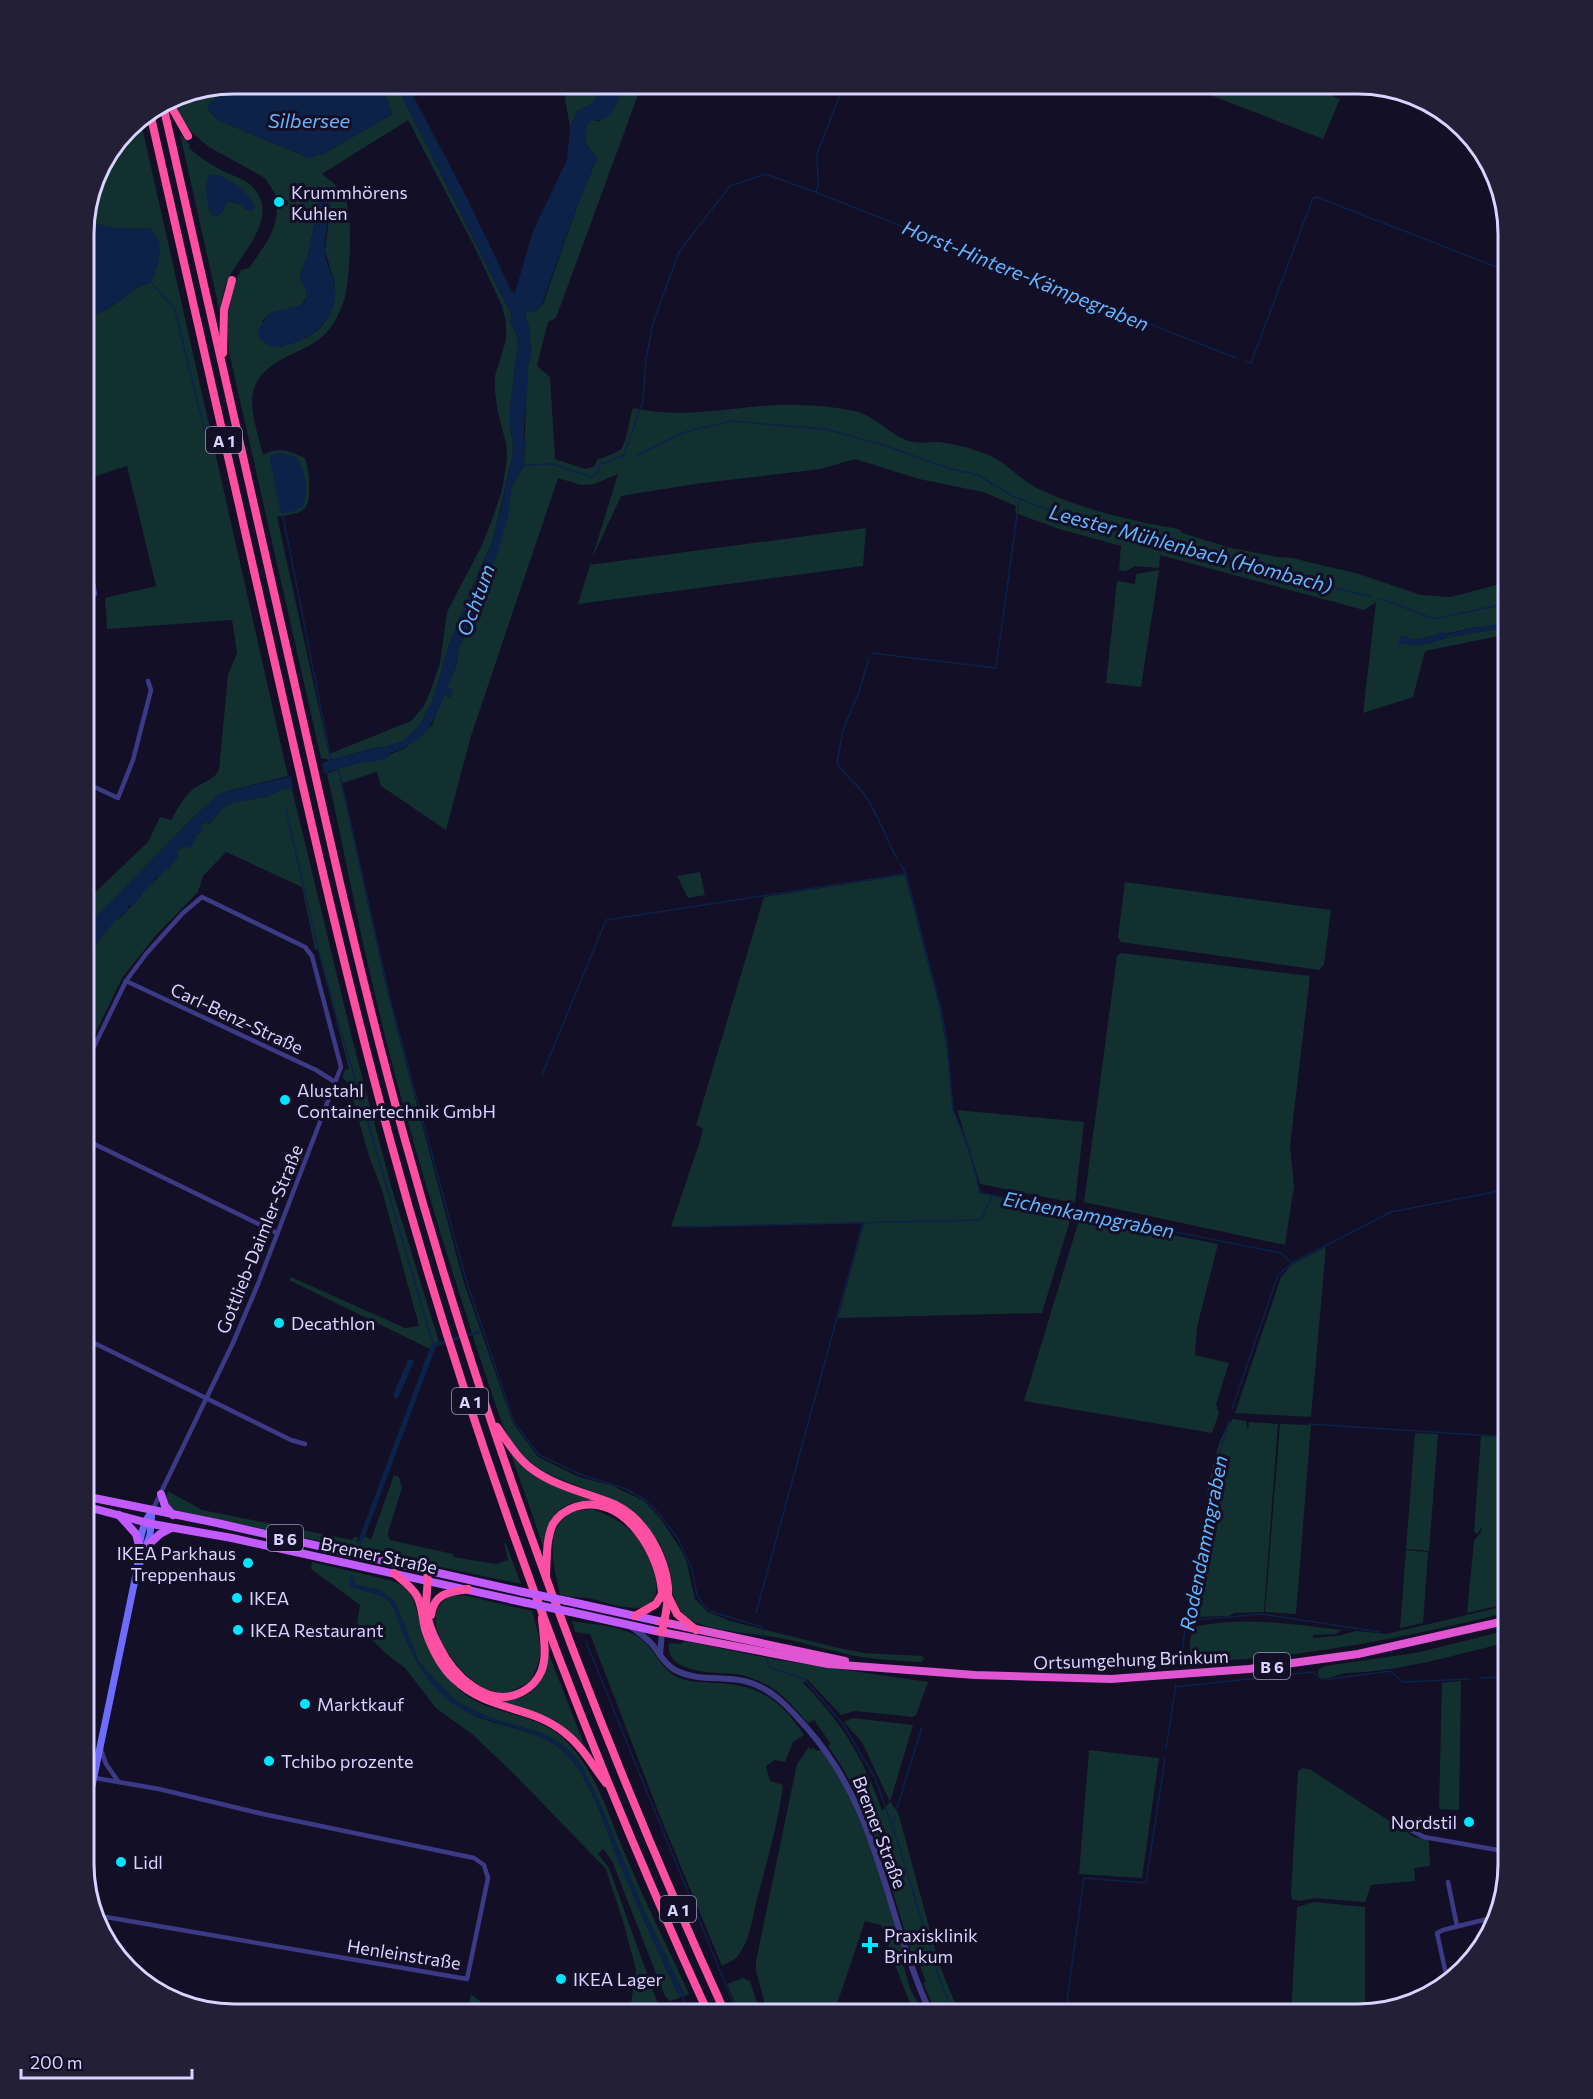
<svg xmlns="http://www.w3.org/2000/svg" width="1593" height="2099" font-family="Commissioner,sans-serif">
	<rect width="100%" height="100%" fill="#130f26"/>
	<g fill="#12302f" fill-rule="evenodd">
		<path d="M235,84H252L217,97L209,111L218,120L309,158L325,153L392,114L381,84H396L512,316L510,322L516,332L518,344L510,408V426L513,443L512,459L492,543L479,571L450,642L432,702L420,725L403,741L385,747L375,748L330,760L321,758L229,352C226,324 228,295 241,270L249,268C262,249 277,232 277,208L288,205L287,200H284L282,196L277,197L265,178L209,147L192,133L177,112L172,99L177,95ZM408,120L476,250L502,306L506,322V340L495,376V390L497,409L506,443L507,458L502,490L493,517L482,545L447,612L440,663L431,690L424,706L411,721L329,754L277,517C286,515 297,515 304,509C313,501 309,468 305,458C287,450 280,447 263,455C259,438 249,409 253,392C262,358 301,356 323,336C334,326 341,311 345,297C350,276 353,221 346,201C341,189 332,181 322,174ZM319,201L329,217L325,251L335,284L329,316L320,328L306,338L281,347L262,321L273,312L300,306L306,298V290L300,277L308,254Z"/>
		<path d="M570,84H642L556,318L548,322L537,366L550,377L555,459L585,469L594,467L597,460C604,457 614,454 620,450C627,444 629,419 633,408C674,417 710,411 751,407C785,403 821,404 855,411C875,416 888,433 906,440C916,444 927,442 938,442C955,444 970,448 986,454C1005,461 1018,478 1035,487C1079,509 1131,521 1179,529L1182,533L1231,548L1278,557L1292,558L1359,574L1421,595L1450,597L1509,582V619L1495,625L1473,628L1413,640L1405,636L1401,645L1405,643L1417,646L1450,637L1502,628L1509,625V634L1425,651L1413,697L1363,713L1376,602L1364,610L1160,555L1159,568L1135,566L1126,571L1119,570L1121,546L1059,529L1015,513L1016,506L983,492L919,479L855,459L821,469L695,484L621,496L589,565L866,528L863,566L578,604L618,474L594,484L581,485L558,478L471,736L446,830L381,786L377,772L342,783L339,768L362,762H372L405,748L432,725L444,695L450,697L447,688L456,666L459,647L471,624L509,500L512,486L524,465L527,370L531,354L529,328L525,314L526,312L535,311L543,304L578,204L597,158L585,142L587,124L592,120L600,121L607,89L598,94L592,104L577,111L570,128L565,98Z"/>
		<path d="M1182,84H1304L1340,99L1323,139Z"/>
		<path d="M140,118L288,776L228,791L218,795L195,816L84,929V903L148,842L160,817L171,820C177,810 183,798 191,791C200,783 214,780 219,770L228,675L237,653L232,620L107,629L105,598L156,586L127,466L84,480V317C112,314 124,291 151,282V229L113,228L85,222L99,168L113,150L115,152V148L135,122Z"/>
		<path d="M180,134L190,145L189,148C198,156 208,163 219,169C230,175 244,178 252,186C282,218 240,253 227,281C223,291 221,302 220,313ZM206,183L255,206L246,210L241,204L228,201L226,204L209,211Z"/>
		<path d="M1159,570L1141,687L1106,683L1117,581L1135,584L1136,574Z"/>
		<path d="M338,769L388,995L463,1280L513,1423L538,1457L579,1477L613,1486L644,1501L660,1518L680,1548L686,1560L695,1599L708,1612L730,1621L834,1647L864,1653L922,1656L924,1658L922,1662C902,1661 882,1660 862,1657C832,1652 804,1642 774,1637C751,1633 697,1631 682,1613C672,1601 672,1583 669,1568C664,1548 652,1531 638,1517C603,1485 550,1487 518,1451C504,1434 498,1411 491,1391C482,1364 473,1337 465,1311C431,1204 398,1095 373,986C356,916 343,844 327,774Z"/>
		<path d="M281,789H292L354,1046L391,1186L439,1342L431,1345L430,1349L289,1280L291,1277L405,1328L419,1326L382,1190L369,1156L348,1083L342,1077L345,1070L349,1069L318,950L315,949L302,887L226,852L203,876L198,892L157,934L122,978L84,1057V958C89,949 107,929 114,921C118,918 123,916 126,912C131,906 135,901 142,896V893C145,891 163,873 164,870H168L178,854H175L177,851L201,832L202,824L207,821L209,824L225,806L231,803L269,796Z"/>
		<path d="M700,872L705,895L688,898L677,876Z"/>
		<path d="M905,875L940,1010L946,1043L953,1110L968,1148L980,1193L1023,1202L1027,1208L1033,1209L1040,1206L1072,1214L1042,1313L838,1318L864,1223L886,1222L671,1227L700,1141L703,1129L696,1125L764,897Z"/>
		<path d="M1125,882L1331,910L1324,965L1319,970L1121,942L1118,937Z"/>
		<path d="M1121,953L1310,976L1290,1146L1294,1186L1285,1245L1084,1202L1117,956Z"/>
		<path d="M957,1110L1084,1122L1075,1203L980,1184Z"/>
		<path d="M1080,1217L1218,1244L1197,1327L1195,1355L1229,1363L1216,1404L1219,1413L1212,1433L1024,1401Z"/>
		<path d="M1326,1247L1311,1417L1235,1413L1281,1277L1291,1265Z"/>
		<path d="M1233,1419L1246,1421L1248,1430L1249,1422L1278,1424L1264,1612L1236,1613V1612L1229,1616L1199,1617L1195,1616C1199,1572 1204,1448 1233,1419Z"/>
		<path d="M1280,1424L1311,1425L1296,1614L1265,1612Z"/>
		<path d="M1415,1433L1438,1434L1429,1551L1406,1549Z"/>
		<path d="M1481,1436L1509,1438L1497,1606L1467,1613L1474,1541L1481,1532L1483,1526L1477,1534L1474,1532Z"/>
		<path d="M511,1454C536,1481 562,1490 596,1501C559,1499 549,1516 544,1549Z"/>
		<path d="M394,1475L399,1477L402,1488L388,1532V1536L390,1540L453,1554V1557L496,1564L508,1560L504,1543L506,1544L521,1584L175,1510C166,1506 165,1500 168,1491L202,1510L352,1540L354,1537H358L357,1541L360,1544L365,1536L371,1540Z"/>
		<path d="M592,1509C607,1515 620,1520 632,1532C645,1545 674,1599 642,1607C628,1611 602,1601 588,1598C578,1597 569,1597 560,1595C555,1569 542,1532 569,1514C575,1510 585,1510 592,1509Z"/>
		<path d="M1406,1550L1428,1552L1423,1623L1400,1628Z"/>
		<path d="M312,1562L393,1581C418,1592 414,1607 422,1629C426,1642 442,1669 451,1680C477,1718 535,1708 566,1741C598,1774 610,1820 628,1861C647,1906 669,1950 689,1994L685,1996L645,1913L598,1799L581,1765L575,1757L565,1747L544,1734L486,1716L459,1703L434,1680L419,1662L395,1602L380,1590L356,1585L354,1583L353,1577H350V1586L382,1596L390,1602C397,1611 399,1624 404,1635C415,1663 431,1686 455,1704C488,1731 539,1723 569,1757C592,1782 607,1833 620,1864C639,1910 659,1954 680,1998L670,2001L665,1996L612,1861L603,1849L598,1854L609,1868L659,2007L640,2015H612L625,2011L631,2004L636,1970L623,1921L606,1869L515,1775L472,1734L436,1708L405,1668L384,1652L357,1623L360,1605L311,1569Z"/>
		<path d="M449,1596H467L532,1611C538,1633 546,1653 534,1673C531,1680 529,1683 522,1686C517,1688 511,1693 505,1693C498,1693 484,1689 479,1685C455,1669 415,1619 449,1596Z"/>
		<path d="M1509,1605V1612C1405,1638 1298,1659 1190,1662V1640L1193,1627C1243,1616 1291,1624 1341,1630L1336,1634L1313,1635V1638L1338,1636L1356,1631L1387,1634Z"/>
		<path d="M572,1621C594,1625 624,1625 642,1640C656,1651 661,1669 677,1677C689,1683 705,1682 718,1683C759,1685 781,1700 804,1735L793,1742L785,1762L775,1760L766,1766L770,1781L783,1785C778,1824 767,1862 757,1899C753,1916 750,1938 740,1953C735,1960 730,1962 722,1966L662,1821L590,1634L575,1632Z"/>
		<path d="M1509,1630V1642C1455,1655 1402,1671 1347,1673C1337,1674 1331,1680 1320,1678L1318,1674L1319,1669L1325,1666L1415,1653Z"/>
		<path d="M685,1641L778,1660L928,1682L916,1715L913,1717L855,1711L841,1715L807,1679L803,1683C842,1722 864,1759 882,1811L890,1802L862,1742L844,1722L853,1718L913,1725L890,1802L898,1812L939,1964L960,2015H937L923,1983L926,1982L920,1966H916C891,1892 875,1811 828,1746L831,1744L814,1720L808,1723C796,1710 784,1694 767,1685C758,1680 747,1676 737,1674C717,1672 665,1675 669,1643L680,1644Z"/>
		<path d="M548,1652L584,1744L555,1720L499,1702C536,1698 541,1686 548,1652Z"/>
		<path d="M1461,1681L1459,1810L1439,1809L1442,1683Z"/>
		<path d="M809,1747L811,1750L813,1747L816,1751L821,1750C865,1808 882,1882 903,1950L902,1954L893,1958L881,1925L865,1921L837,2004L842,2015H768L756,1971V1961L797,1764Z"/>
		<path d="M1089,1750L1159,1758L1142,1878L1079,1874Z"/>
		<path d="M1303,1768L1311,1770L1414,1837L1429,1839L1430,1866L1414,1868L1415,1881L1371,1885L1365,1902L1315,1898L1299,1901L1292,1899L1291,1894L1298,1771Z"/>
		<path d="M1314,1902L1365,1907V2013L1358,2015H1291L1297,1907Z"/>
		<path d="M902,1961L910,1988L920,2008L913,2011L895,1965Z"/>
		<path d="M743,1978L750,1981L761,2015H740L727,1984Z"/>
		<path d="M471,1994L497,2015H467Z"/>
	</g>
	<g fill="#0c2248">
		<path d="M252,84H381L392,114L325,153L309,158L218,120L209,111L207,105L217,97Z"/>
		<path d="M396,84H407L468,200L512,292L515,293L533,231L567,160L570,128L577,111L592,104L598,94L613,85L621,93C617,107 609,122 592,120L587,124L585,142L597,158L578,204L542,304L535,311L526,312L525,314L529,328L531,354L527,370L528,381L524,424V437L527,443L524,447V465L512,486L508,516L498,551L471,624L459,647L456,666L447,688L452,690L451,698L447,695H444C432,727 424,742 390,753L389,757L372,762H362L339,768L292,789H281L269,796L231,803L225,806L208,825L207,821L202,824L203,830L196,836L192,846L188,848L183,846L177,851L178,857L168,870L164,871L162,875L155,878L154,883L142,893V896L134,904L128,906L127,911L115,921L84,958V929L195,816L218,795L228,791L288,777L330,760L375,748L385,747L403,741L420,725L432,702L450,642L460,616L492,543L501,508L512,459L513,443L510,426V408L518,344L516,332L510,322L511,316L510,312Z"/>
		<path d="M213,174C232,179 246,189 255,206L252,211C242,209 239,201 228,201C222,209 225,215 213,216C206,208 205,185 208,176Z"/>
		<path d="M326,198L330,200L331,205C328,219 324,239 325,252C326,265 334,275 335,288C339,322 302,347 271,347L259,338L257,331L267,317L273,312L300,306L306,299V290L300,277L308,254L319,201Z"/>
		<path d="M85,222L113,228L151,229C166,244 159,265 151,282C124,291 112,314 84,317Z"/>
		<path d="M281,453C286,454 291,454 295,457C305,463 310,499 302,507C297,511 290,512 284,513L280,510L270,460V455Z"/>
		<path d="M1509,619V625L1502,628L1450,637L1417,646L1405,643L1397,648L1401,637L1405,636L1413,640L1436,636L1439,631L1448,634L1473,628L1495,625Z"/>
		<path d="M479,1330L480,1333L437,1346L435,1349L365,1536L360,1545L357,1544L431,1345Z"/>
		<path d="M412,1359L414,1362L398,1398L395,1399L393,1395L408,1360Z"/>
		<path d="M350,1576L353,1577L354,1583L356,1585L380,1590L395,1602L419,1662L434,1680L459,1703L486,1716L544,1734L565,1747L575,1757L581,1765L598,1799L645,1913L685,1996L680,1998C660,1955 640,1912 622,1869C608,1835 593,1784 569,1757C541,1725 493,1729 458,1707C431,1690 414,1660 402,1631C398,1621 396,1610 390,1602L382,1596L349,1586Z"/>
	</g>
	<path fill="#130f26" d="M321,760L325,778L294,791L290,772Z"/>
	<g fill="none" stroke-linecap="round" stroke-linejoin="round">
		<g stroke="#0c2248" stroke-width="1.5">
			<path d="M816,192L818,185L817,154L844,84"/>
			<path d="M150,281L175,310L205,432"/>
			<path d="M1246,362L1251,363L1313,198L1317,197L1509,272"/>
			<path d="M636,456L685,432L731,421L825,429L883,445L951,469L978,475L1012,496L1077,521L1371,597"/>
			<path d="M524,465L553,464L591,477L598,472L599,465L624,455L643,401L646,359L653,323L679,252L730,186L765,174L815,192L1236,358"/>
			<path d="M282,511L331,760"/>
			<path d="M1380,599L1398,605L1434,619L1509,603"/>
			<path d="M871,653L996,668L1019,501"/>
			<path d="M869,658L859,692L843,730L837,763C844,775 856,783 865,795C878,815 886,838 897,859"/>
			<path d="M338,767L389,995"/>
			<path d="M286,810L318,949L339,1025L433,1344"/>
			<path d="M900,864L906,874L941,1010L947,1042L953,1110L969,1148L980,1193L992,1195"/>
			<path d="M389,996L466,1280L514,1422L539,1455L582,1475L626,1489L645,1500L659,1514L678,1539L692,1569L697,1595L703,1605L712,1612L762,1627L763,1637"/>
			<path d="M542,1075L606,920L906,874"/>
			<path d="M1040,1205L1281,1253L1292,1263"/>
			<path d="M680,1227L981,1220L993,1195L1024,1202"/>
			<path d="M1232,1409L1278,1275L1292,1263L1391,1212L1509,1189"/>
			<path d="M1309,1424L1509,1437"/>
			<path d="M756,1613L863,1223"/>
			<path d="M1185,1621L1261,1614L1380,1632"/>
			<path d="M586,1642L738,2015"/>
			<path d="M767,1659L769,1667L804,1679L843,1724L875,1778L899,1846L940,1981L955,2015"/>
			<path d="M1180,1665C1191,1583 1205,1500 1229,1421"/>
			<path d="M1479,1678L1509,1677"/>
			<path d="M1175,1687L1312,1672L1323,1680L1390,1671L1403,1682L1470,1679"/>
			<path d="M1166,1749L1176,1684"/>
			<path d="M897,1808L922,1727"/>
			<path d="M892,1823L895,1816"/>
			<path d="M682,1996L691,2015"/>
			<path d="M1065,2015L1084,1878L1146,1883L1165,1758"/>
		</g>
		<g stroke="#3d3a85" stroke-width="4.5">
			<path d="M84,595L95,594L84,534"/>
			<path d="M84,782L118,798L133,760L151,690L148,681"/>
			<path d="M126,981L316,1070L335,1082"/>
			<path d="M84,1067L126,981L146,954L183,913L202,897L305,947L312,956L341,1067L258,1284L233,1343L152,1511"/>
			<path d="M84,1139L277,1233"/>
			<path d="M84,1338L291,1440L305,1444"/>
			<path d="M100,1747L106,1764L118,1781"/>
			<path d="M84,1776L159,1789L263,1814L474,1858L484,1865L488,1878L467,1979L100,1916"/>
			<path d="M1403,1826L1424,1837L1509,1852"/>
			<path d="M1448,1882L1457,1926"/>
			<path d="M1448,1983L1437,1933L1443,1930L1495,1917"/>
		</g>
		<g stroke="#3d3a85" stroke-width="6">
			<path d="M630,1626C637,1631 645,1637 651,1643C659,1652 664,1664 675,1670C708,1687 738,1667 775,1696C787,1705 797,1717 807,1728C863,1792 877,1860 902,1938C911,1964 919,1991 932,2015"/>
			<path d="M660,1655L662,1632"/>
		</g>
		<g stroke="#6f6bff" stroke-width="7">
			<path d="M140,1563L150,1535L152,1511"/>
			<path d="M84,1824L137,1570C139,1549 139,1528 152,1511"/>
		</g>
		<g stroke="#c25bff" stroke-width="8">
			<path d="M161,1494L165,1506L173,1515"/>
			<path d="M84,1496L217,1523L523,1592"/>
			<path d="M84,1506L152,1524L232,1538L527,1603"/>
			<path d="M119,1515L136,1534L139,1545"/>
			<path d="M148,1545L160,1534L171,1528"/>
			<path d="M567,1601L658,1621"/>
			<path d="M571,1612L656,1631"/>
		</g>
		<g stroke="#e055d1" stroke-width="8">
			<path d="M658,1621L845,1661"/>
			<path d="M656,1631L828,1664L975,1675L1111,1679L1249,1669L1358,1654L1509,1620"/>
		</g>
		<g stroke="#ff4fa3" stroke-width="8">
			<path d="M168,101L188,136"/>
			<path d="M163,105C206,294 249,483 292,672C327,828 362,985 405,1140C488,1440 597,1732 726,2015"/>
			<path d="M150,113C192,298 234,483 276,668C312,827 348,986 391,1143C472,1441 580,1734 709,2015"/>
			<path d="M223,353L224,310L232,280"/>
			<path d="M497,1427C507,1441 517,1458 532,1469C556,1487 588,1493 616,1505C645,1519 665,1556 668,1587C669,1602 665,1618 662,1632"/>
			<path d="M427,1570C429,1583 426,1594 426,1607C427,1620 433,1635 439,1646C453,1675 488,1710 522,1692C530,1688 537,1681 541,1672C548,1656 543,1635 542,1618"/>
			<path d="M394,1573C402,1580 412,1587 417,1596C423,1607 422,1620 426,1632C432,1649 441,1667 454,1679C488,1712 532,1705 565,1733C582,1746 593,1766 606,1783"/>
			<path d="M546,1575C547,1558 546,1539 553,1524C558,1516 566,1510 575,1507C624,1491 663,1557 662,1598"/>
			<path d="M668,1596L677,1614L696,1630"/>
			<path d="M431,1615C434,1593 449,1592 468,1589"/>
			<path d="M635,1616L656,1604L662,1594"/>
		</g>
		<g stroke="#c25bff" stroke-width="8">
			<path d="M523,1592L567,1601"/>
			<path d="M527,1603L571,1612"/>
		</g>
	</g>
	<g fill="#00e5ff" stroke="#130f26" stroke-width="2">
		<circle cx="279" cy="202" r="6"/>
		<circle cx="285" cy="1100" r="6"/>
		<circle cx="279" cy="1323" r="6"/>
		<circle cx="248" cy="1563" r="6"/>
		<circle cx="237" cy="1598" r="6"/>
		<circle cx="238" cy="1630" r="6"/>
		<circle cx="305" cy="1704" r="6"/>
		<circle cx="269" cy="1761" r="6"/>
		<circle cx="1469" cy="1822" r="6"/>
		<circle cx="121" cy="1862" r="6"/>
		<path d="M867 1936h6v6h6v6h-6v6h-6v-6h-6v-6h6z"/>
		<circle cx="561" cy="1979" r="6"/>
	</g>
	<g text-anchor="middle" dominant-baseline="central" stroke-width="6" stroke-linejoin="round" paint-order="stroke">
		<g fill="#130f26" stroke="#9e99be" stroke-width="1.5">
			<rect x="206" y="427" width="36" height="26" rx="4.5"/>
			<rect x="452" y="1388" width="36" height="26" rx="4.5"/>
			<rect x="267" y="1525" width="36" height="26" rx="4.5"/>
			<rect x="1254" y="1653" width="36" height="26" rx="4.5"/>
			<rect x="660" y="1896" width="36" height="26" rx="4.5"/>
		</g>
		<g font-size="16" font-weight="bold" fill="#d9d4ff">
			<text x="224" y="440">A 1</text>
			<text x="470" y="1401">A 1</text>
			<text x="285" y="1538">B 6</text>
			<text x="1272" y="1666">B 6</text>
			<text x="678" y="1909">A 1</text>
		</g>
		<g font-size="18" fill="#d9d4ff" stroke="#130f26" text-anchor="start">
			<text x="291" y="192">Krummhörens<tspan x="291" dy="21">Kuhlen</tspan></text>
			<text x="297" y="1090">Alustahl<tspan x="297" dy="21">Containertechnik GmbH</tspan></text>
			<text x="291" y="1323">Decathlon</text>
			<text x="236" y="1553" text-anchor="end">IKEA Parkhaus<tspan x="236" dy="21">Treppenhaus</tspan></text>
			<text x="249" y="1598">IKEA</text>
			<text x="250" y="1630">IKEA Restaurant</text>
			<text x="317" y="1704">Marktkauf</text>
			<text x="281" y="1761">Tchibo prozente</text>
			<text x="1457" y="1822" text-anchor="end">Nordstil</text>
			<text x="133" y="1862">Lidl</text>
			<text x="884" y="1935">Praxisklinik<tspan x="884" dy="21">Brinkum</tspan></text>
			<text x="573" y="1979">IKEA Lager</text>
		</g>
		<g font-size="18" fill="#d9d4ff" stroke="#130f26">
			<text transform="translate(237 1018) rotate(25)">Carl-Benz-Straße</text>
			<text transform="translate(259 1239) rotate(-68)">Gottlieb-Daimler-Straße</text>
			<text transform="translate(379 1555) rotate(12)">Bremer Straße</text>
			<text transform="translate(1131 1659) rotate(-2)">Ortsumgehung Brinkum</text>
			<text transform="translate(880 1832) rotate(69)">Bremer Straße</text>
			<text transform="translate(404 1954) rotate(9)">Henleinstraße</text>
		</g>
		<g font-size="20" font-style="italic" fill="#62b6ff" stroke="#130f26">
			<text x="309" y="120">Silbersee</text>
			<text transform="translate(1026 275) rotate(22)">Horst-Hintere-Kämpegraben</text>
			<text transform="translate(1191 548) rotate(15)">Leester Mühlenbach (Hombach)</text>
			<text transform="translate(475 600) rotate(-70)">Ochtum</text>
			<text transform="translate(1089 1214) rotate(11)">Eichenkampgraben</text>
			<text transform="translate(1203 1543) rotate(-79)">Rodendammgraben</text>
		</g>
	</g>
	<path d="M0 0H1593V2099H0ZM234 94H1358A140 140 0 0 1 1498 234V1864A140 140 0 0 1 1358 2004H234A140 140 0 0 1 94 1864V234A140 140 0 0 1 234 94Z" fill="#231f37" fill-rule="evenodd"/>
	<path fill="none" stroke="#d9d4ff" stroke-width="3" d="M234 94H1358A140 140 0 0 1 1498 234V1864A140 140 0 0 1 1358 2004H234A140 140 0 0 1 94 1864V234A140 140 0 0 1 234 94Z"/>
	<path d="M21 2069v9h171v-9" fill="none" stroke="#d9d4ff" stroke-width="3"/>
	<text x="30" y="2069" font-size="18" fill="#d9d4ff" stroke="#130f26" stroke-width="4.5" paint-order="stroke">200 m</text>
</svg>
